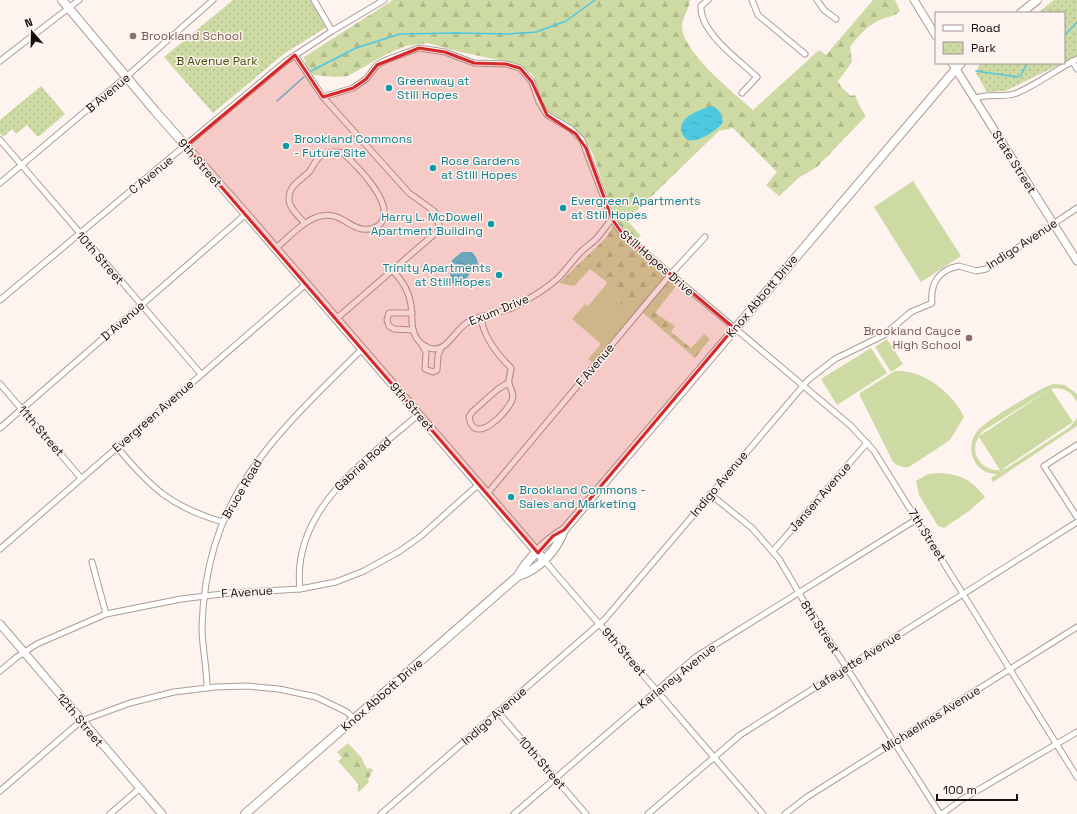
<svg xmlns="http://www.w3.org/2000/svg" width="1077" height="814" font-family="'Space Grotesk',sans-serif">
	<defs>
		<pattern id="forest-firs" width="22" height="20" patternUnits="userSpaceOnUse"><rect width="22" height="20" fill="#cedaa3"/><path d="M5 1l3.5 6h-7zM16 11l3.5 6h-7z" fill="#b0ba8b"/></pattern>
		<pattern id="park-dots" width="8" height="8" patternUnits="userSpaceOnUse"><rect width="8" height="8" fill="#cedaa3"/><path d="M2 2h.1M6 6h.1" fill="none" stroke="#b0ba8b" stroke-width="1.8" stroke-linecap="round"/></pattern>
		<pattern id="water-ripples" width="26" height="14" patternUnits="userSpaceOnUse"><rect width="26" height="14" fill="#4ec7e0"/><path d="M2 4q2-2 4 0t4 0M15 11q2-2 4 0t4 0" fill="none" stroke="#43aabf"/></pattern>
	</defs>
	<rect width="100%" height="100%" fill="#fef3ef"/>
	<g fill="#cedaa3" fill-rule="evenodd">
		<path d="M913,181L961,256L921,282L874,207Z"/>
		<path d="M605,286L628,311L635,305L640,311L595,365L588,359L601,344L572,319L585,304L588,306Z"/>
		<path d="M887,339L903,364L891,372L875,347Z"/>
		<path d="M871,348L887,373L837,405L821,379Z"/>
		<path d="M895,371C923,369 953,393 964,417L950,440L909,467C902,468 898,466 893,462L860,396V393Z"/>
		<path d="M1053,384L1065,385L1077,394V402C1072,392 1062,386 1051,389L1073,422L1001,470L1007,468L1070,427L1077,418V426L993,482L991,478L997,474C987,474 978,469 974,460C970,452 970,441 976,433C984,421 1028,397 1043,388ZM1050,389L978,437L983,431ZM979,437L1000,470C982,472 968,452 979,437Z"/>
		<path d="M941,473C963,475 971,480 985,497L969,511L944,528L938,526L919,495L916,481L928,474Z"/>
	</g>
	<g fill="url(#forest-firs)">
		<path d="M393,0H690C689,10 682,18 682,26C682,52 734,93 753,110L819,50L826,55L873,0H895L900,11C894,17 888,16 880,20C868,25 857,37 850,47L852,62L838,81L842,88L851,96L855,95L860,107L866,116L817,167L800,177L779,196L766,185L777,172L733,128L719,131L627,220L641,236L637,239L618,224L614,216L592,152L584,138L573,127L547,111L532,74L517,64L456,51L428,43L406,46L385,55L348,76L335,77L313,75L306,66L304,57Z"/>
		<path d="M615,223L679,282L655,313L675,326L671,332L691,348L704,334L710,339L695,358L635,306L628,311L605,286L607,282L590,269L574,286L559,283L606,238Z"/>
		<path d="M348,743L361,757L367,769L370,768L373,770L368,780L369,782L359,792L357,789L359,785L338,761L342,758L337,752Z"/>
	</g>
	<g fill="url(#park-dots)">
		<path d="M233,0H310L327,27L285,53L213,113L164,57Z"/>
		<path d="M1054,0H1077V56L1064,62V13H1038Z"/>
		<path d="M980,63H1063L1005,91L987,92L976,73Z"/>
		<path d="M41,86L65,114L38,137L27,125L16,134L12,129L3,137L0,133V120Z"/>
	</g>
	<g fill="url(#water-ripples)">
		<path d="M712,106C719,108 722,116 723,122C717,131 698,143 687,140C668,121 698,110 712,106Z"/>
		<path d="M462,252H472L477,259L479,269L470,273L463,285L457,286L452,283L450,274L452,260Z"/>
	</g>
	<g fill="none" stroke-linecap="round" stroke-linejoin="round">
		<g stroke="#4ec7e0" stroke-width="1.5">
			<path d="M1064,36L1077,22"/>
			<path d="M311,71L356,48L400,34L456,33L508,34L536,32L566,21L595,0"/>
			<path d="M976,71L1018,77L1021,75L1027,63"/>
			<path d="M277,101L304,77"/>
		</g>
		<g stroke="#ae9d97" stroke-width="7">
			<g id="street">
				<path d="M314,0L332,31"/>
				<path d="M708,0L701,6C699,32 739,60 757,77L742,93"/>
				<path d="M752,0L758,15L805,54"/>
				<path d="M817,0L824,10L836,19"/>
				<path d="M295,55L323,97L353,88L366,79L377,65L386,60L419,48L445,52L474,63L506,64L520,68L532,82L539,102L547,115L571,129L582,140L612,219L622,233L851,426L874,451L1077,777"/>
				<path d="M0,61L79,0"/>
				<path d="M1072,61L1077,69"/>
				<path d="M323,97L409,193L434,211L439,225V230L336,319"/>
				<path d="M974,99C989,92 1002,99 1017,93C1038,84 1057,69 1077,59"/>
				<path d="M0,140L201,374"/>
				<path d="M0,183L126,77L213,0"/>
				<path d="M275,249C288,238 301,223 317,217C339,210 346,226 362,229C370,230 377,228 381,223C396,204 356,165 343,153C336,152 329,151 322,155C315,159 314,166 309,172C302,179 289,185 289,198C288,207 299,217 305,223"/>
				<path d="M393,271C402,280 409,291 411,305C413,318 409,334 422,344C445,361 453,330 468,322C482,314 499,314 514,307C529,299 547,289 559,277C566,270 572,261 579,254C584,248 591,244 597,238C602,232 607,225 612,219"/>
				<path d="M0,300L285,62L332,31L384,0"/>
				<path d="M412,313H389L387,320L389,326L394,329L413,330"/>
				<path d="M481,317C483,336 497,354 511,368C511,373 508,379 509,383C510,390 515,392 512,400C507,413 474,447 469,417L472,412L498,389L508,383"/>
				<path d="M422,345L426,352L425,369L433,372L437,370L438,355L441,348"/>
				<path d="M0,384L81,478"/>
				<path d="M0,428L246,214"/>
				<path d="M1077,445L1044,466L1077,517"/>
				<path d="M117,447C151,488 171,507 223,522"/>
				<path d="M487,494L670,275L705,237"/>
				<path d="M710,494L752,528L779,559L802,598L940,814"/>
				<path d="M0,549L306,284"/>
				<path d="M773,551L867,443"/>
				<path d="M544,560L763,814"/>
				<path d="M92,562L106,614"/>
				<path d="M300,589C291,510 366,460 419,414"/>
				<path d="M0,671L17,657L37,644L106,614L181,599L230,593L300,589L336,582L364,571L400,551L421,536L479,484"/>
				<path d="M207,688C207,667 202,648 202,627C206,495 274,437 361,350"/>
				<path d="M498,712L586,814"/>
				<path d="M0,791L81,721L130,703L174,692L215,687L247,686L279,689L316,697L347,712L354,719"/>
				<path d="M110,814L139,789"/>
				<path d="M381,814L605,619L808,380L835,359L884,335L911,312L932,303C930,283 939,270 959,266L976,271L986,269L1077,208"/>
				<path d="M514,814L697,656L917,519"/>
				<path d="M648,814L740,735L1077,522"/>
				<path d="M785,814L807,797L1077,627"/>
				<path d="M942,814L961,800L1077,732"/>
			</g>
		</g>
		<g stroke="#ae9d97" stroke-width="9">
			<g id="secondary">
				<path d="M914,0L936,36"/>
				<path d="M952,63L1077,261"/>
				<path d="M0,624L162,814"/>
			</g>
		</g>
		<g stroke="#ae9d97" stroke-width="10">
			<g id="primary">
				<path d="M62,0L155,111L246,214L544,560"/>
				<path d="M1021,13L1037,0"/>
				<path d="M518,576C539,570 557,550 564,530"/>
				<path d="M245,814L518,576C526,561 548,538 564,530L961,63"/>
			</g>
		</g>
		<use href="#street" stroke="#fff" stroke-width="5"/>
		<use href="#secondary" stroke="#fff" stroke-width="7"/>
		<use href="#primary" stroke="#fff" stroke-width="8"/>
	</g>
	<path fill="#d62828" fill-opacity="0.2" stroke="#d62828" stroke-width="3" stroke-linejoin="round" d="M419,48L445,52L474,63L506,64L520,68L532,82L547,115L576,134L586,148L612,219L622,233L734,328L564,530L553,536L538,553L186,146L295,55L323,97L353,88L366,79L377,65Z"/>
	<g fill="#8d6e63" stroke="#fef3ef" stroke-width="1.5">
		<circle cx="133" cy="36" r="4"/>
		<circle cx="969" cy="338" r="4"/>
	</g>
	<g fill="#0f9aa8" stroke="#fef3ef" stroke-width="1.5">
		<circle cx="389" cy="88" r="4"/>
		<circle cx="286" cy="146" r="4"/>
		<circle cx="433" cy="168" r="4"/>
		<circle cx="563" cy="208" r="4"/>
		<circle cx="491" cy="224" r="4"/>
		<circle cx="499" cy="275" r="4"/>
		<circle cx="511" cy="497" r="4"/>
	</g>
	<g text-anchor="middle" dominant-baseline="central" stroke-width="3" stroke-linejoin="round" paint-order="stroke">
		<g font-size="12" fill="#785e54" stroke="#fef3ef" text-anchor="start">
			<text x="141" y="36">Brookland School</text>
			<text x="961" y="331" text-anchor="end">Brookland Cayce<tspan x="961" dy="14">High School</tspan></text>
		</g>
		<g font-size="12" fill="#454e0f" stroke="#fef3ef">
			<text x="217" y="61">B Avenue Park</text>
		</g>
		<g font-size="12" fill="#0d838f" stroke="#fef3ef" text-anchor="start">
			<text x="397" y="81">Greenway at<tspan x="397" dy="14">Still Hopes</tspan></text>
			<text x="294" y="139">Brookland Commons<tspan x="294" dy="14">- Future Site</tspan></text>
			<text x="441" y="161">Rose Gardens<tspan x="441" dy="14">at Still Hopes</tspan></text>
			<text x="571" y="201">Evergreen Apartments<tspan x="571" dy="14">at Still Hopes</tspan></text>
			<text x="483" y="217" text-anchor="end">Harry L. McDowell<tspan x="483" dy="14">Apartment Building</tspan></text>
			<text x="491" y="268" text-anchor="end">Trinity Apartments<tspan x="491" dy="14">at Still Hopes</tspan></text>
			<text x="519" y="490">Brookland Commons -<tspan x="519" dy="14">Sales and Marketing</tspan></text>
		</g>
		<g font-size="12" fill="#150f0d" stroke="#fef3ef">
			<text transform="translate(108 93) rotate(-40)">B Avenue</text>
			<text transform="translate(1014 162) rotate(58)">State Street</text>
			<text transform="translate(200 163) rotate(49)">9th Street</text>
			<text transform="translate(151 175) rotate(-39)">C Avenue</text>
			<text transform="translate(1022 244) rotate(-33)">Indigo Avenue</text>
			<text transform="translate(100 258) rotate(49)">10th Street</text>
			<text transform="translate(657 263) rotate(41)">Still Hopes Drive</text>
			<text transform="translate(762 296) rotate(-50)">Knox Abbott Drive</text>
			<text transform="translate(499 310) rotate(-22)">Exum Drive</text>
			<text transform="translate(123 321) rotate(-41)">D Avenue</text>
			<text transform="translate(595 365) rotate(-50)">F Avenue</text>
			<text transform="translate(412 407) rotate(49)">9th Street</text>
			<text transform="translate(153 416) rotate(-41)">Evergreen Avenue</text>
			<text transform="translate(41 431) rotate(49)">11th Street</text>
			<text transform="translate(363 464) rotate(-43)">Gabriel Road</text>
			<text transform="translate(719 484) rotate(-50)">Indigo Avenue</text>
			<text transform="translate(242 489) rotate(-60)">Bruce Road</text>
			<text transform="translate(820 497) rotate(-49)">Jansen Avenue</text>
			<text transform="translate(927 535) rotate(58)">7th Street</text>
			<text transform="translate(247 592) rotate(-4)">F Avenue</text>
			<text transform="translate(820 627) rotate(57)">8th Street</text>
			<text transform="translate(624 652) rotate(49)">9th Street</text>
			<text transform="translate(857 661) rotate(-32)">Lafayette Avenue</text>
			<text transform="translate(677 676) rotate(-39)">Karlaney Avenue</text>
			<text transform="translate(382 695) rotate(-41)">Knox Abbott Drive</text>
			<text transform="translate(494 716) rotate(-41)">Indigo Avenue</text>
			<text transform="translate(931 719) rotate(-32)">Michaelmas Avenue</text>
			<text transform="translate(80 720) rotate(50)">12th Street</text>
			<text transform="translate(542 763) rotate(49)">10th Street</text>
		</g>
	</g>
	<rect x="935" y="12" width="130" height="52" fill="#fef3ef" stroke="#a19895"/>
	<rect x="943" y="25" width="20" height="6" fill="#ffffff" stroke="#a19895"/>
	<text x="971" y="32" font-size="12" fill="#150f0d">Road</text>
	<rect x="943" y="42" width="20" height="12" fill="url(#park-dots)" stroke="#a19895"/>
	<text x="971" y="52" font-size="12" fill="#150f0d">Park</text>
	<g transform="translate(32 32) rotate(340)" stroke="#fef3ef" stroke-width="3" paint-order="stroke">
	<path d="M0-3L7 15L0 10L-7 15Z" fill="#150f0d"/>
	<text y="-6" font-size="11" font-weight="bold" text-anchor="middle" fill="#150f0d">N</text>
	</g>
	<path d="M937 794v6h80v-6" fill="none" stroke="#150f0d" stroke-width="2"/>
	<text x="943" y="794" font-size="12" fill="#150f0d" stroke="#fef3ef" stroke-width="3" paint-order="stroke">100 m</text>
</svg>
